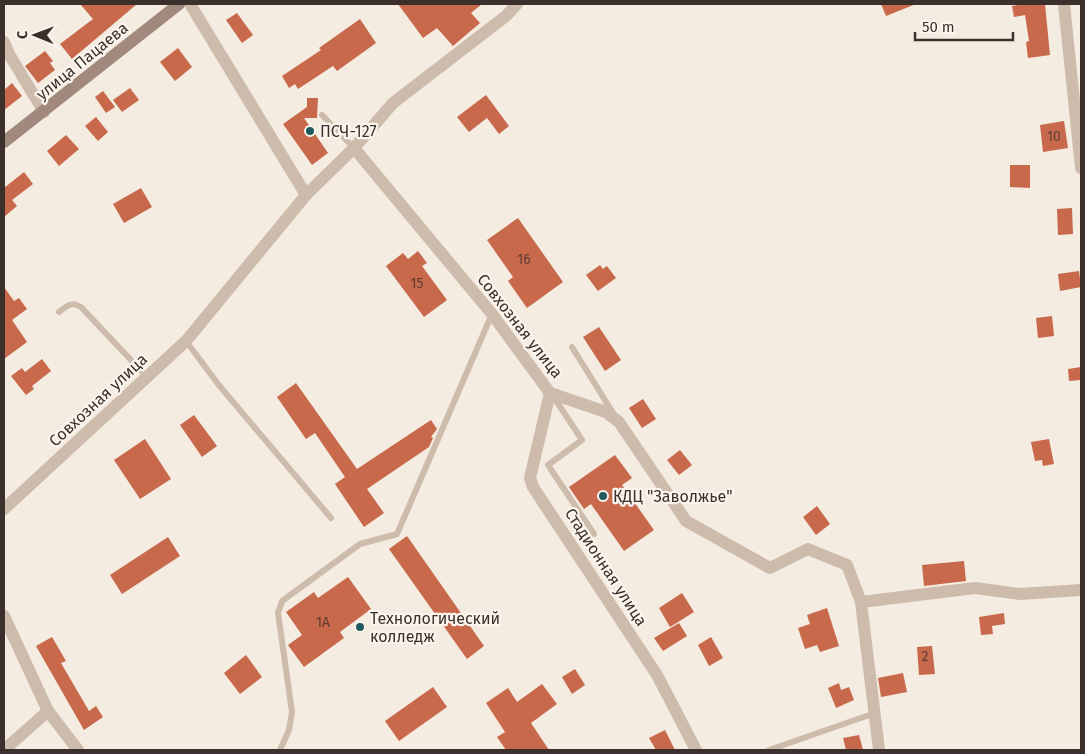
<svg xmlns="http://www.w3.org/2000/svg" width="1085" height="754" font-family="'Fira Sans',sans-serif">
	<rect width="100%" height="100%" fill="#f4ebe1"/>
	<g fill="#c8694b">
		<path d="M80,4H137L72,59L60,44L93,19Z"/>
		<path d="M398,4H482L471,13L480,23L453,46L437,28L423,38Z"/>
		<path d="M881,4H916L886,16Z"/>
		<path d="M1024,4H1045L1050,55L1028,58L1026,42L1029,41L1025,15L1014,17L1012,6Z"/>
		<path d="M237,13L253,35L242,43L226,20Z"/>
		<path d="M360,19L376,43L337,71L333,66L298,89L295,84L289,88L282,76L321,50L319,48Z"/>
		<path d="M178,48L192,67L175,81L160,62Z"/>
		<path d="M45,51L53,61L50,63L55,70L38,83L25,66Z"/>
		<path d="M12,83L22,96L4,110V90Z"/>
		<path d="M130,88L139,100L122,112L113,100Z"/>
		<path d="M103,91L115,107L106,113L95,97Z"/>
		<path d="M486,95L509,126L499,134L487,118L469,132L457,117Z"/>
		<path d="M307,98H318L317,118H304L328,153L312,165L283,124L307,107Z"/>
		<path d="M96,117L108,132L98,141L85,126Z"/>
		<path d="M1064,121L1068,148L1043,152L1040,125Z"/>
		<path d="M66,135L79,149L59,166L47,151Z"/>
		<path d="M1010,165H1030V188L1010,187Z"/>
		<path d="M24,172L33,184L12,200L17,206L4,217V188Z"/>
		<path d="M141,188L152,207L124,223L113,204Z"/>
		<path d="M1072,208L1073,234L1058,235L1057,209Z"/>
		<path d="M518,218L563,282L527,308L508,281L513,277L487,240Z"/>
		<path d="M418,251L427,263L422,266L447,300L424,317L386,266L403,253L408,259Z"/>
		<path d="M600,265L603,269L607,266L616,278L598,291L586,275Z"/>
		<path d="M1079,271L1081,287L1060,291L1058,274Z"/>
		<path d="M4,287L14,301L19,298L27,309L12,320L27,342L4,359Z"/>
		<path d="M1052,316L1054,336L1038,338L1036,318Z"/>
		<path d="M599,327L621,360L605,371L583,337Z"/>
		<path d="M42,359L51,371L32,386L34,389L26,395L11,376L22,368L25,372Z"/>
		<path d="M1081,367V380L1069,381L1068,369Z"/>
		<path d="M296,383L357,469L431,420L437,429L431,437L433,438L429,447L367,489L384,513L364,527L335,484L345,477L315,433L306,439L277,397Z"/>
		<path d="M643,399L656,419L642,428L629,408Z"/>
		<path d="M194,415L217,446L202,457L180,425Z"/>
		<path d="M145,439L171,479L140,499L114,460Z"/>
		<path d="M1049,439L1054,464L1043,466L1042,460L1035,461L1031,442Z"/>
		<path d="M680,450L692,465L679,475L667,460Z"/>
		<path d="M615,455L632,478L622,485L654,530L624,551L591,504L584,509L569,487Z"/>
		<path d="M817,506L830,524L816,535L803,517Z"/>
		<path d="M407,536L484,646L467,659L389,549Z"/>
		<path d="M168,537L180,556L122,594L110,575Z"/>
		<path d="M964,561L966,581L924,586L922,565Z"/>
		<path d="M348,577L371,609L340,632L344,638L304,667L288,645L302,635L286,612L314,592L318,598Z"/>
		<path d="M682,593L694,612L670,627L659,608Z"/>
		<path d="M827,608L839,646L820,652L817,645L805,649L798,628L810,624L807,615Z"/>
		<path d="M1004,613L1005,624L992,626L993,634L981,635L979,617Z"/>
		<path d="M679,623L687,636L663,651L654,638Z"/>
		<path d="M52,637L66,661L61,663L89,711L96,706L103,717L84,730L36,646Z"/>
		<path d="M711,637L723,658L709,666L698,645Z"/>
		<path d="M932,646L935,674L919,675L917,647Z"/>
		<path d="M246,655L262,677L240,694L224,673Z"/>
		<path d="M575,669L585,685L572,694L562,677Z"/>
		<path d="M903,673L907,692L881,697L878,678Z"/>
		<path d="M839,683L841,690L849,687L854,700L836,708L828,688Z"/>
		<path d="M542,684L557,704L531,723L549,750H506L497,737L505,732L486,703L508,688L517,702Z"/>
		<path d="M433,687L447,707L399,741L385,721Z"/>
		<path d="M665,730L675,750H656L649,738Z"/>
		<path d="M859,735L863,750H846L843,738Z"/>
	</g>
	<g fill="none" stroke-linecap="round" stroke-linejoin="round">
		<g stroke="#cdbbac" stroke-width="6">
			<path d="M322,115L354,148"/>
			<path d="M59,312C67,306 71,301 81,307L147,377"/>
			<path d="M186,341L218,384L331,518"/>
			<path d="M572,347L613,413"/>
			<path d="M553,396L582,440L548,465L594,534"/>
			<path d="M280,750L289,730L292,712L278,613L282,601L360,544L397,534L492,314"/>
			<path d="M769,750L875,713"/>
		</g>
		<g stroke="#cdbbac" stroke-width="12">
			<path d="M190,4L306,195"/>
			<path d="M1064,4L1081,168"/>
			<path d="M4,42L9,54L44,112"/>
			<path d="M354,148L492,314L550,393L606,412L619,422L686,521L770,568L808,549L847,565L861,602L975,588L1020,594L1081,590"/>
			<path d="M550,393L530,478L533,487L657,675L696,750"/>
			<path d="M4,509L186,341L306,195L354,148L393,103L506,16L517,4"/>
			<path d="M861,602L879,750"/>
			<path d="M4,616L48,711L78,750"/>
			<path d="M4,750L48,711"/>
		</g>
		<path stroke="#a18a7d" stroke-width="12" d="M4,142L179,4"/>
	</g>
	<g fill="#1f5a5e" stroke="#fbf5ee" stroke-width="2">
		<circle cx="310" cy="131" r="5"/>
		<circle cx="603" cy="496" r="5"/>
		<circle cx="360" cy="627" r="5"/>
	</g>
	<g text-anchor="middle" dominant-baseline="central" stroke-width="4.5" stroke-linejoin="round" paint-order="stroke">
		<g font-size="14" fill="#5e3e33">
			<text x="1054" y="136">10</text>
			<text x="524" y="259">16</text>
			<text x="417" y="283">15</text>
			<text x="323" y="622">1А</text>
			<text x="925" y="656">2</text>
		</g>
		<g font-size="16" fill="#3b302b" stroke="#fbf5ee">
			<text transform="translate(82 61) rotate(-39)">улица Пацаева</text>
			<text transform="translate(520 326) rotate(52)">Совхозная улица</text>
			<text transform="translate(98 400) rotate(-43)">Совхозная улица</text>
			<text transform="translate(606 567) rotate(57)">Стадионная улица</text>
		</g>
		<g font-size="16" fill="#3b302b" stroke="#fbf5ee" text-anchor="start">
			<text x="320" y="131">ПСЧ-127</text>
			<text x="613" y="496">КДЦ "Заволжье"</text>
			<text x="370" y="618">Технологический<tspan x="370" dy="18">колледж</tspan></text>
		</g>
	</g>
	<rect width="1085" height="754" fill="none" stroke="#3b302b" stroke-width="10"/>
	<g transform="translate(35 35) rotate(271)" stroke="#fbf5ee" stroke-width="4" paint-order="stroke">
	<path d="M0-4L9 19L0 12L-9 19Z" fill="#3b302b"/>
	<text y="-8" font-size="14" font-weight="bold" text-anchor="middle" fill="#3b302b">С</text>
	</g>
	<path d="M915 32v8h98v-8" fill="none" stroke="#3b302b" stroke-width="2.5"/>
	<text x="922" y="32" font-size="15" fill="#3b302b" stroke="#fbf5ee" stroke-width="4" paint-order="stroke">50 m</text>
</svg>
